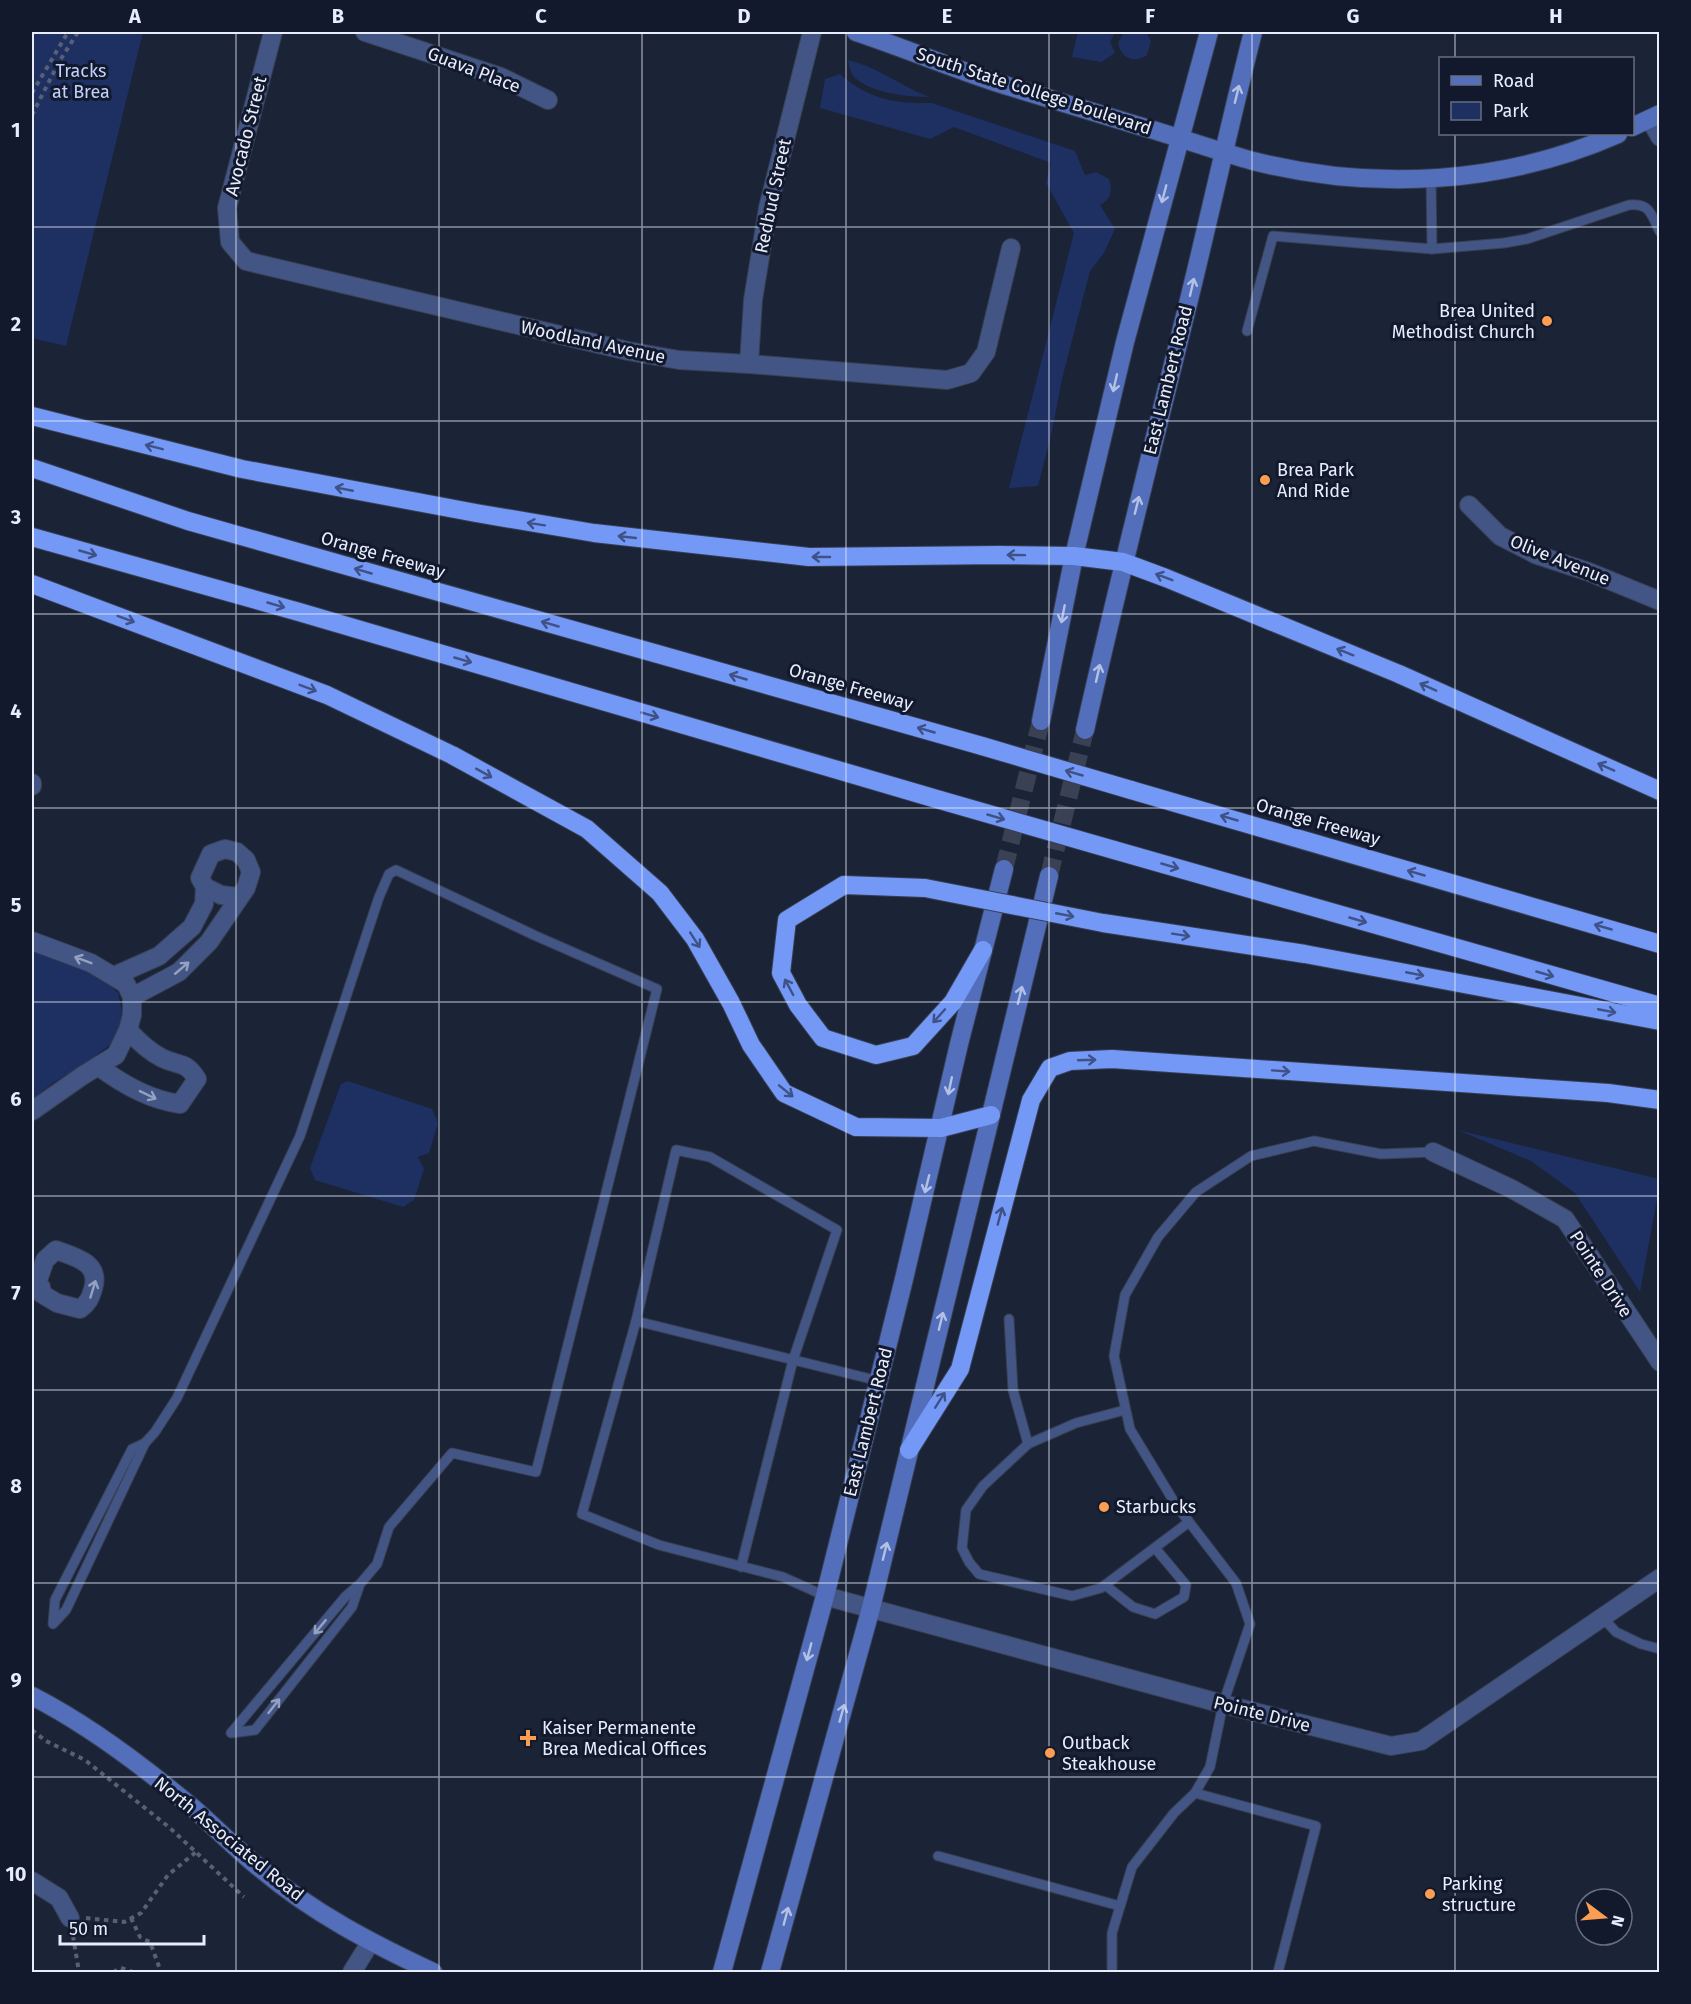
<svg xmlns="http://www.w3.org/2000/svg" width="1691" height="2004" font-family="'Fira Sans',sans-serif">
	<rect width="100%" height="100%" fill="#1b2337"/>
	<g fill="#1e2f62">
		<path d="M32,32H143L66,346L32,338Z"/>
		<path d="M1078,32H1115L1110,42L1115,53L1101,62L1072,57Z"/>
		<path d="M1124,32H1146L1151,41L1147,55C1134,64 1121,58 1118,43Z"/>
		<path d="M848,60C878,67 901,86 929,97C909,97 865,93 852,74C850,70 849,64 848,60Z"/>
		<path d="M840,74C868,99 895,104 932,103L1075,151L1085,175L1096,172L1109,179C1113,191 1111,199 1100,205L1115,229L1104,253L1090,271L1062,379L1052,431L1038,486L1009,488L1074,233L1046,183L1051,163L954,127L930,139L820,108L825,79Z"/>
		<path d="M32,950L79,965L103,978L118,993L124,1021L115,1041L87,1062L51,1084L32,1100Z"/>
		<path d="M348,1081L432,1109L438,1123L429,1153L418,1157L424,1169L414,1200L403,1207L315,1180L310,1168L341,1084Z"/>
		<path d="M1458,1130L1659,1179V1188L1640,1292L1575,1193L1531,1161Z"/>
	</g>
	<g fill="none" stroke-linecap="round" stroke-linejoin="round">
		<g stroke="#3a4155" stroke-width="18" stroke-dasharray="18 9" stroke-linecap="butt">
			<path d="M1004,869L1041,721"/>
			<path d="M1049,876L1085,730"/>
		</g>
		<g stroke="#383f53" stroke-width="11">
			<g id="lane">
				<path d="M1431,178L1432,249L1504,243L1527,239L1629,205C1651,203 1651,215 1660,232"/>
				<path d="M1247,331L1273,236L1432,249"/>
				<path d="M1009,1319L1013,1390L1028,1444L1076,1423L1125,1410"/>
				<path d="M636,1321L582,1514L659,1545L783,1577L825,1596"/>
				<path d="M145,1443L155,1432L177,1398L300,1136L379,897L389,874L396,870L536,936L657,989L536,1472L452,1453L389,1527L377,1564L360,1584L352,1607L255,1730L231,1733L345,1597L360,1584"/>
				<path d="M145,1443L66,1610L53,1624L55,1600L132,1449Z"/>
				<path d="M1028,1444L983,1486L966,1510L962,1548L969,1562L979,1574L1072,1596L1101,1588L1189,1522"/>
				<path d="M741,1567L793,1360L837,1230L710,1157L676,1150L636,1321L879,1381"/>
				<path d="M1105,1585L1133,1607L1155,1614L1184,1597L1186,1585L1155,1548"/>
				<path d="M1602,1617L1616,1632L1641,1644L1660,1649"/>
				<path d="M1195,1793L1316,1826L1278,1972"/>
				<path d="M938,1856L1120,1906"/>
				<path d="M1112,1972V1933L1132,1867L1174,1813L1195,1793L1210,1767L1223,1704L1250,1624L1236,1583L1176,1505L1130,1429L1114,1356L1125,1295L1158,1237L1196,1192L1251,1156L1314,1141L1381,1154L1433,1152"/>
			</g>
		</g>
		<g stroke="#383f53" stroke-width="20">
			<g id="street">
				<path d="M273,32L227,208L230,242L246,261L628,351L679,360L749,364L947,380L971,373L986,352L1011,248"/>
				<path d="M365,32L501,77L548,100"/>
				<path d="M1650,119L1660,137"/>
				<path d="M749,364L753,300L768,208L812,32"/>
				<path d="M1469,505L1500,536L1537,555L1589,572L1660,601"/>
				<path d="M32,783V786"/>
				<path d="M205,887L221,895L239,897"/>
				<path d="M32,941L91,963L126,984L132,997V1015L128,1030L116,1055L82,1076L32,1111"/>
				<path d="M114,976L159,956L192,927L204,904L205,887L200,878L211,854L225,849L237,852L246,860L251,872L246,888L209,942L179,972L132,997"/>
				<path d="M98,1066C122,1084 150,1100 180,1104L197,1079C185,1060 180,1067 162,1058C148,1051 138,1041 128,1030"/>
				<path d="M1433,1152L1512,1189L1565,1219L1660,1362"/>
				<path d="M32,1278L41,1287L42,1294L57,1303L80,1309C88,1303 90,1299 93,1289C101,1263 76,1257 56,1250L45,1260L37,1283"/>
				<path d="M825,1596L1223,1704L1391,1746L1421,1741L1660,1578"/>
				<path d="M32,1881L59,1898L70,1918"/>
				<path d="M352,1972L370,1943"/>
			</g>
		</g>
		<g stroke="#383f53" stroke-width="20">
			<g id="secondary">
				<path d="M856,32C904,48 952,68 1001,84C1046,98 1091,111 1136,125C1175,136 1214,150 1253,161C1374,192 1504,184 1618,134"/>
				<path d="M1632,127L1660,114"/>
				<path d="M1041,721L1074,556L1125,342L1209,32"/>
				<path d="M1085,730C1115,595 1149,462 1182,328C1207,229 1228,130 1253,32"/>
				<path d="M32,1696C89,1725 143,1766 193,1808C216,1828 237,1850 261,1869C313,1913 373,1944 433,1972"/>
				<path d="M722,1972L825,1596L904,1279L959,1044L1004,869"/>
				<path d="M770,1972L871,1608L1049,876"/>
			</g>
		</g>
		<g stroke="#383f53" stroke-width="20">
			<g id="highway">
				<path d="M32,416L242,469L476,513L594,533L809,557L999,555L1074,556L1123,562L1166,578L1399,674L1660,791"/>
				<path d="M32,468L188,521L982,746"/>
				<path d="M32,537L299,612L940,800"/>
				<path d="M32,584L327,695L452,755L587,829L660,893L695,939L731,1003L751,1045L784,1093L856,1127L941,1128L991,1115"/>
				<path d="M1131,790L1660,944"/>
				<path d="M1114,850L1660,1006"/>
				<path d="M925,888L844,885L787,920L781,973L798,1005L823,1038L876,1055L913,1046L953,1002L983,950"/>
				<path d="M1103,923L1305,954L1660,1021"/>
				<path d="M909,1450L960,1369L1031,1100L1050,1068L1070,1061L1112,1059L1608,1093L1660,1100"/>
			</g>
		</g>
		<g stroke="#596073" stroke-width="4" stroke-dasharray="4.5 4.5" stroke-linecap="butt">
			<path d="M32,93L68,32"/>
			<path d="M32,115L59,62L78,32"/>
			<path d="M32,1730L46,1741L85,1760L170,1828L244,1897"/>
			<path d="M86,1918L124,1922L141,1913L168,1875L196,1852"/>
			<path d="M131,1918L140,1937L150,1942L161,1972"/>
			<path d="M73,1936L79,1972"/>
			<path d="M113,1972L121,1968L133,1972"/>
		</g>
		<use href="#lane" stroke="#425584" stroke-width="9"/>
		<use href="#street" stroke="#425584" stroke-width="18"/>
		<use href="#secondary" stroke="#536fbb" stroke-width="18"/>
		<use href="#highway" stroke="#7498f6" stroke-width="18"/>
		<g stroke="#383f53" stroke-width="20" stroke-linecap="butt">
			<g id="highway-bridge">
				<path d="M982,746L1131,790"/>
				<path d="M940,800L1114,850"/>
				<path d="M925,888L1103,923"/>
			</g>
		</g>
		<use href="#highway-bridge" stroke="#7498f6" stroke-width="18"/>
	</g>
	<defs><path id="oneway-shaft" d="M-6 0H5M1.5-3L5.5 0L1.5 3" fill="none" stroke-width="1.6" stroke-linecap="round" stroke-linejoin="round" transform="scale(1.5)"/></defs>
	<g stroke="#b3c1e5">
		<use href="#oneway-shaft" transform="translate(1237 94) rotate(-76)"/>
		<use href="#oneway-shaft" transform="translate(1164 194) rotate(105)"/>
		<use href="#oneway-shaft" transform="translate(1192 287) rotate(-77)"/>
		<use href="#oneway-shaft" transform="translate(1115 383) rotate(103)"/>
		<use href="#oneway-shaft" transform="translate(1137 505) rotate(-76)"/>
		<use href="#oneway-shaft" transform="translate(1063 614) rotate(101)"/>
		<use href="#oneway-shaft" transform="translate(1098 673) rotate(-77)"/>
		<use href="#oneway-shaft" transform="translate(1020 995) rotate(-76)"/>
		<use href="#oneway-shaft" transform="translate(950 1086) rotate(102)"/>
		<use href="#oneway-shaft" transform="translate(927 1184) rotate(104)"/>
		<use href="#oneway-shaft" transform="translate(941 1321) rotate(-76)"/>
		<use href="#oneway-shaft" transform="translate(885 1551) rotate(-76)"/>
		<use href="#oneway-shaft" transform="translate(809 1652) rotate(105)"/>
		<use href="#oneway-shaft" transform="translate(842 1713) rotate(-74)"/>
		<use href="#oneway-shaft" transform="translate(786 1916) rotate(-75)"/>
	</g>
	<g stroke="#3e5287">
		<use href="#oneway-shaft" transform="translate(154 447) rotate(-166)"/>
		<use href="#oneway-shaft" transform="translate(344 489) rotate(-169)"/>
		<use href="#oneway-shaft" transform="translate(536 524) rotate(-171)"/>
		<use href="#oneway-shaft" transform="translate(627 537) rotate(-174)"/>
		<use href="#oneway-shaft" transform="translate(88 553) rotate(16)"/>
		<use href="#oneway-shaft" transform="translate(1016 555) rotate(-179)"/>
		<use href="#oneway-shaft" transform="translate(821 557) rotate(180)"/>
		<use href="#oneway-shaft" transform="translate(363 571) rotate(-164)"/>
		<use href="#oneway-shaft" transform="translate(1164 577) rotate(-159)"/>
		<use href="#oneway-shaft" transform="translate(276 605) rotate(16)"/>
		<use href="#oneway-shaft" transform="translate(126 619) rotate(21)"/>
		<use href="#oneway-shaft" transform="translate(550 624) rotate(-164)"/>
		<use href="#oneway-shaft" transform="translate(1345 652) rotate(-158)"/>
		<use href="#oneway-shaft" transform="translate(463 660) rotate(16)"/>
		<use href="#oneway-shaft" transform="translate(738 677) rotate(-164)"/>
		<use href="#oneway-shaft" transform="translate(1428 687) rotate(-156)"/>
		<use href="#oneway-shaft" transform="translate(308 688) rotate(21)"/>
		<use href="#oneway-shaft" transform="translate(650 715) rotate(16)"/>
		<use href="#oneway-shaft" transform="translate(926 730) rotate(-164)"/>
		<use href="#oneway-shaft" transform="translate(1606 767) rotate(-156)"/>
		<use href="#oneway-shaft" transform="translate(484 773) rotate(29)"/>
		<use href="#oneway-shaft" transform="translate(1074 773) rotate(-164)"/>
		<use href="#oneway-shaft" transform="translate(996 817) rotate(16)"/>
		<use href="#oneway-shaft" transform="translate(1229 818) rotate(-164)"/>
		<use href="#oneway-shaft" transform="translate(1170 866) rotate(16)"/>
		<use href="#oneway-shaft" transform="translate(1416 873) rotate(-164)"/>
		<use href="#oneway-shaft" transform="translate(1065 915) rotate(11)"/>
		<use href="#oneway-shaft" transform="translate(1358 920) rotate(16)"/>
		<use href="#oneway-shaft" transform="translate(1603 927) rotate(-164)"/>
		<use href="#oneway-shaft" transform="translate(1181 935) rotate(9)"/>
		<use href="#oneway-shaft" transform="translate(695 940) rotate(57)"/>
		<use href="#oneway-shaft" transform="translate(1415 974) rotate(11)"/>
		<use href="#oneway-shaft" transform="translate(1545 974) rotate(16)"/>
		<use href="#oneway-shaft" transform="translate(789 987) rotate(-118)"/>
		<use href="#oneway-shaft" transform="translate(1607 1011) rotate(11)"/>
		<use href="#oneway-shaft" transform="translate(939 1016) rotate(132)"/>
		<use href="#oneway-shaft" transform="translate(1087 1060) rotate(-2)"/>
		<use href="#oneway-shaft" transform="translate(1281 1071) rotate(4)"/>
		<use href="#oneway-shaft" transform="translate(786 1091) rotate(39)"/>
		<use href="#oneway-shaft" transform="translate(1000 1216) rotate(-75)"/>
		<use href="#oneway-shaft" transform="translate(940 1400) rotate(-58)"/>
	</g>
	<g stroke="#94a1c0">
		<use href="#oneway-shaft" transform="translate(83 960) rotate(-159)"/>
		<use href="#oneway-shaft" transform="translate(182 968) rotate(-40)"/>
		<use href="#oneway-shaft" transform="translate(148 1095) rotate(26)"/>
		<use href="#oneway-shaft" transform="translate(93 1289) rotate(-73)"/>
		<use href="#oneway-shaft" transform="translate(320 1627) rotate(130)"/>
		<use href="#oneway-shaft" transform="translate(274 1706) rotate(-52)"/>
	</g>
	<path fill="none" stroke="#e7edfc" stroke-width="1.5" stroke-opacity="0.55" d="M236,32V1972M439,32V1972M642,32V1972M846,32V1972M1049,32V1972M1252,32V1972M1455,32V58M1455,134V1972M32,227H1660M32,421H1660M32,614H1660M32,808H1660M32,1002H1660M32,1196H1660M32,1390H1660M32,1583H1660M32,1777H1660"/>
	<g fill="#fc9e52" stroke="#12192d" stroke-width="2">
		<circle cx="1547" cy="321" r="6"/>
		<circle cx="1265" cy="480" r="6"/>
		<circle cx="1104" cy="1507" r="6"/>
		<path d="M525 1729h6v6h6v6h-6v6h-6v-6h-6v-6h6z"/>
		<circle cx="1050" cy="1753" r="6"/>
		<circle cx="1430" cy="1894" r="6"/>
	</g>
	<g text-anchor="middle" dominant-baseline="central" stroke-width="6" stroke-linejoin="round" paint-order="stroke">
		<g font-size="18" fill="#e7edfc" stroke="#12192d">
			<text transform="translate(474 70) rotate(21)">Guava Place</text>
			<text transform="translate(1034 91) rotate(18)">South State College Boulevard</text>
			<text transform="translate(246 136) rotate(-76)">Avocado Street</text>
			<text transform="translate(773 196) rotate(-78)">Redbud Street</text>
			<text transform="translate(593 342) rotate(12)">Woodland Avenue</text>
			<text transform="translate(1168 380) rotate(-76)">East Lambert Road</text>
			<text transform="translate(383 555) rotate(16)">Orange Freeway</text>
			<text transform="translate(1560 560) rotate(22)">Olive Avenue</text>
			<text transform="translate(851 687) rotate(16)">Orange Freeway</text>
			<text transform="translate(1318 822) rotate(16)">Orange Freeway</text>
			<text transform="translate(1601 1274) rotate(57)">Pointe Drive</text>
			<text transform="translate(868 1422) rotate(-76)">East Lambert Road</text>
			<text transform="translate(1262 1714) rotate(14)">Pointe Drive</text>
			<text transform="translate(229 1839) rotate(39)">North Associated Road</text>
		</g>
		<g font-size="18" fill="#c0d2fb" stroke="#12192d">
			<text x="81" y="71">Tracks<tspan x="81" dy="21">at Brea</tspan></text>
		</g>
		<g font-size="18" fill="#e7edfc" stroke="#12192d" text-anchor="start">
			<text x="1535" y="311" text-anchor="end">Brea United<tspan x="1535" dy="21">Methodist Church</tspan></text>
			<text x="1277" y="470">Brea Park<tspan x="1277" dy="21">And Ride</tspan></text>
			<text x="1116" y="1507">Starbucks</text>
			<text x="542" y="1728">Kaiser Permanente<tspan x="542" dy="21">Brea Medical Offices</tspan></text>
			<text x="1062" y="1743">Outback<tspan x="1062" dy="21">Steakhouse</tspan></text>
			<text x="1442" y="1884">Parking<tspan x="1442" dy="21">structure</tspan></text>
		</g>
	</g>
	<rect width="1691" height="2004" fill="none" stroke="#12192d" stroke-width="66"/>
	<rect x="1439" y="57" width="195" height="78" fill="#12192d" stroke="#676e80" stroke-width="1.5"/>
	<rect x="1451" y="76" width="30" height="9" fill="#536fbb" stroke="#676e80" stroke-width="1.5"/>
	<text x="1493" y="87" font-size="18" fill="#e7edfc">Road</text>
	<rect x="1451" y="102" width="30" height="18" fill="#1e2f62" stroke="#676e80" stroke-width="1.5"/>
	<text x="1493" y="117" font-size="18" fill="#e7edfc">Park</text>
	<g transform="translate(1604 1917) rotate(106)"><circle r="28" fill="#12192d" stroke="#676e80" stroke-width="1.5"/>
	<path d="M0-4.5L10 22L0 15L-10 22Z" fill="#fc9e52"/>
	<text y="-9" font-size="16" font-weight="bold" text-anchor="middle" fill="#e7edfc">N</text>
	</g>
	<path d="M60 1935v9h144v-9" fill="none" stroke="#e7edfc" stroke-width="3"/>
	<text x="69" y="1935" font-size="18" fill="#e7edfc" stroke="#12192d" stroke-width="4.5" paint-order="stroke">50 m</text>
	<rect x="33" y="33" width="1625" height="1938" fill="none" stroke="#e7edfc" stroke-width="2"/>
	<g font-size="20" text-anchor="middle" font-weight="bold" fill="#e7edfc">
		<text x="135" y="23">A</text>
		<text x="338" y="23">B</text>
		<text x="541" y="23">C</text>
		<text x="744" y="23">D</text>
		<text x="947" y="23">E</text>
		<text x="1150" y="23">F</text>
		<text x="1353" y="23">G</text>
		<text x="1556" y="23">H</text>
		<text x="16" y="137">1</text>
		<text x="16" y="331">2</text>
		<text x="16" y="524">3</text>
		<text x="16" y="718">4</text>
		<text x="16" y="912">5</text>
		<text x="16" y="1106">6</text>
		<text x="16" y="1300">7</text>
		<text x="16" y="1493">8</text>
		<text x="16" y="1687">9</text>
		<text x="16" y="1881">10</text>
	</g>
</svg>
